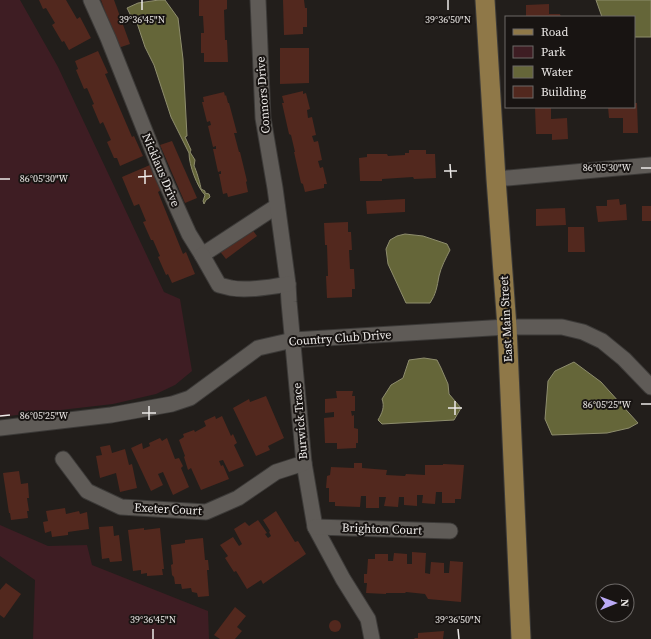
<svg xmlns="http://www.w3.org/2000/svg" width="651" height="639" font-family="'Source Serif 4',serif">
	<rect width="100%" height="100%" fill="#221e1b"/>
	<g fill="#3e1d23">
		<path d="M0,0H20L58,67L164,292L180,299L192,371L175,385L156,394L113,404L0,417Z"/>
		<path d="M0,525L48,546L87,545L92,565L208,611L209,639H33L35,580L0,556Z"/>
	</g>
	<g fill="#656639" stroke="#8e8d6d">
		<path d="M159,0H165L178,18L183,59L187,136L185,137L191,150L190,152L195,160L194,166C196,169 201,186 201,189L205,191V193L209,194L210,197L209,198L206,200L204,204L203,201L205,195C197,187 189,165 189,153L171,117L154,65L145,47L136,20L132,18L127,8L138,3Z"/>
		<path d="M596,0H651V37H634V17H602Z"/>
		<path d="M405,234L423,236L447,244L450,250C446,258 441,267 439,276C437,287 436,294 430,303H406L388,264L386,249L390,240L397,236Z"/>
		<path d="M424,358L437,360L441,368L448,384L449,394L461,408L454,420L382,424L378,420C382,413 385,407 382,399L391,385L403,378L409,360Z"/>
		<path d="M574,362L601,382L638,423L629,428L607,433L552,435L545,419L548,381L555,371Z"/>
	</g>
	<g fill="#52281e">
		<path d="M39,0H66L77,19L80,17L91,38L69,50L64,41L62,42L52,25L55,23L46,8L43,9Z"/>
		<path d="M101,0H114L130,44L118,48Z"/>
		<path d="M199,0H227V9L224,10L225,40H227L228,62H204V53H201V33H204L203,16H199Z"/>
		<path d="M283,0H304L305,8H307V27H303V34L284,35Z"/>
		<path d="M549,4V14H560L561,17H526V5Z"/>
		<path d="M280,48H309V83L280,84Z"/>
		<path d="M98,51L108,73L105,74L132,137L134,136L143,156L120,166L117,158H114L107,142L111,140L103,122L100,124L92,105L94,104L87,88L84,89L76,70L78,69L75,61Z"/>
		<path d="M303,91V94L306,93L310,109L307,110L308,118L312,117L316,135L312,136L314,142L318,141L322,160L318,161L320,168L323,167L327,184H324V188L305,192L303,184L301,183L294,152H295L291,135L289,134L282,103H284L282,96Z"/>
		<path d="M224,92L225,96L226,95L228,103H229L237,133H234L239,152H240L247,181L246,182L248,192L228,197L227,193L223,194L219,174H221V171L218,172L213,149H216V146L213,147L208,126L211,125L210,121L207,122L202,102H204L203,97Z"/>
		<path d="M634,103H637L638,133H623V118H609L608,107H634Z"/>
		<path d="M535,107H551V119L567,118L568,139L552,140V134H536Z"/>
		<path d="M172,141L197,198L185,203L160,145Z"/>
		<path d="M409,150H426V154H435L436,178L414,179L413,177L382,179V181H360L359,158L367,157V154H387L388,156L405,155V153H409Z"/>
		<path d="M150,165L161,190L158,192L183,254L186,252L195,274L172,283L168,274L166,275L158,257L160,256L153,240H151L143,222L146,221L139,204L134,206L122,177Z"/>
		<path d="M405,199V212L367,214L366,201Z"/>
		<path d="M619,199L620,205L626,204L627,220L598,222L596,206H607V200Z"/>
		<rect x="642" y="206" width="9" height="15"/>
		<path d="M565,208L566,225L536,226V209Z"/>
		<path d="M348,222V232H351L352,250H349L350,269H354L355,289H352V297L327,298L326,276H328L327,245H325L324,223Z"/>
		<path d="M249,225L257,236L226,259L218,249Z"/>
		<path d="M568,227H584L585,252H568Z"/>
		<path d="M336,391H353L352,396H355V411H351L352,416L354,415V428L358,429V443H356V448L337,449V443H325L324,418L334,417V412L325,413V399L337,398Z"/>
		<path d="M266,396L284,438L268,446L270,450L256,456L233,408L249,399L250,402Z"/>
		<path d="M215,416L216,419L222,416L231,436L233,434L237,443L234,445L244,466L229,472L223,460L219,461L221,466L223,465L229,479L201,490L191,468L188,470L184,457L185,456L179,440L184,437L183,434L194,430L195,432L206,426L204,421Z"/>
		<path d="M160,438L162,441L167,438L175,459L179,458L183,466L181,468L189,487L173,495L163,472L158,474L163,485L151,491L131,448L142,443L143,449L150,446L149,443Z"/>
		<path d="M110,445L112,453L125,449L129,465L132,464L137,488L120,492L116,473L100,478L96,456L102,455L100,447Z"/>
		<path d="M354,463H362V468L387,470L386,475L405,476L406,474L425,475V465H443V464L464,465L461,499H455V503H442V492H436L435,504L422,503L423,495H417V506L404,505V497H399L398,507L384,506L386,497H379V508H366V496H361L360,507L335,506V502H329V488H326L327,476L330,475L331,467L354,468Z"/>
		<path d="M19,471L21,484L28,483L29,498H27L29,511H27L28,518L11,520L10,513H9L3,473Z"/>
		<path d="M65,508L66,514L79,511L80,514L87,512L89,529L68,532V535L52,537L51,531L45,533L43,522L48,521L46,511Z"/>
		<path d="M276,511L295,542L298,541L306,554L263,584L261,580L247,589L236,571L234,572L225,558L228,556L220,545L233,537L239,546L242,544L234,529L245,522L249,526L258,520L267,533L265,534L268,538L271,536L269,532L270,531L263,520Z"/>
		<path d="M113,526L114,536L119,535L122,561L110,562L109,558L102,559L99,527Z"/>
		<path d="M144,528V530L160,528L164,569H162L163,575L147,576V573L141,574V570L133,571L128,530Z"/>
		<path d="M203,538L205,560H208L209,570H207L209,596L198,597L197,593L192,592L191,588L182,589L181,584H175L174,577L172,575L171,565L173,564L171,545L185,543V540Z"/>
		<path d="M412,552L426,553L425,573L430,574L431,562L444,563V573H449L450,561L463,562L461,602L428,599L425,594L406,592L405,593H386V594L366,593L367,583H364V574H367L368,559H375V554H388V561H393L394,553L407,554V564H412Z"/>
		<path d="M6,583L21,594L4,618L0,615V590Z"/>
		<path d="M235,607L246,616L237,627L242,631L235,639H220L214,635Z"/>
		<circle cx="335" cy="626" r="6"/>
		<path d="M444,631L443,639H415L414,638H418V633Z"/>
	</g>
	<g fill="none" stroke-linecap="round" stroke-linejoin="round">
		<g stroke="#3c3a38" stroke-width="17">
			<g id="minor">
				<path d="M91,0L108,38L162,174L189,234L202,255L277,206"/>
				<path d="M258,0L263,118L275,188L288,284L289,302L304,463L315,527L343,579L368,619L372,639"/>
				<path d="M496,179L651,165"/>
				<path d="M202,255L219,285C223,286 227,287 231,288C248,291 272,287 288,284"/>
				<path d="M0,428L111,415L172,404L190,398L258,348L293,340L507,327H562L583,332L602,341L624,359L651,387"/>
				<path d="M63,459L87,491L121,507L206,512L238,498L276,472L304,463"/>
				<path d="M315,527L450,531"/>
			</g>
		</g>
		<g stroke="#3c3a38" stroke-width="21">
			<path id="major" d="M485,0L496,179L507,327L521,639"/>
		</g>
		<use href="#minor" stroke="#5f5b57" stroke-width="15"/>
		<use href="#major" stroke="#8f7848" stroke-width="19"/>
	</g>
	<path fill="none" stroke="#ece9e7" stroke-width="1.5" d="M142,0V10M448,0V10M450,164L451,178M641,168H651M145,170V184M444,171H457M138,177L152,176M0,179H10M455,401V415M641,404H651M149,406V420M448,408H462M142,413H156M0,416L10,415M153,629V639M458,629L459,639"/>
	<g text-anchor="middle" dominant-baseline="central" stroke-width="4" stroke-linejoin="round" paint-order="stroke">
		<g font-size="12" fill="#ece9e7" stroke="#181412">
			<text transform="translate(263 95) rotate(-94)">Connors Drive</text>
			<text transform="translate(161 170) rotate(67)">Nicklaus Drive</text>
			<text transform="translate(506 319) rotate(-93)">East Main Street</text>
			<text transform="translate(340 338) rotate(-4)">Country Club Drive</text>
			<text transform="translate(300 421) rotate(-95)">Burwick Trace</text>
			<text transform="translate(168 509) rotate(3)">Exeter Court</text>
			<text transform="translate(382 529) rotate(2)">Brighton Court</text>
		</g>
	</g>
	<g font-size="10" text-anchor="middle" fill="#ece9e7" stroke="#181412" stroke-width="4" stroke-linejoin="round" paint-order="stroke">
		<text x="142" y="23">39°36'45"N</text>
		<text x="448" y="23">39°36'50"N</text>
		<text x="607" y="171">86°05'30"W</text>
		<text x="44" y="182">86°05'30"W</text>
		<text x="607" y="408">86°05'25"W</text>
		<text x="44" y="419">86°05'25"W</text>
		<text x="153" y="623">39°36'45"N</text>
		<text x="458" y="623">39°36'50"N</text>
	</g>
	<rect x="505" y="16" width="130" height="92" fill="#181412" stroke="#6d6967"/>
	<rect x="513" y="29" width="20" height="6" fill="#8f7848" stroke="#6d6967"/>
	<text x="541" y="36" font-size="12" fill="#ece9e7">Road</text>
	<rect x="513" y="46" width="20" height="12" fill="#3e1d23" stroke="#6d6967"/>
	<text x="541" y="56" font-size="12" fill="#ece9e7">Park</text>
	<rect x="513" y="66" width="20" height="12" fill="#656639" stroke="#6d6967"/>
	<text x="541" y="76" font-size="12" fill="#ece9e7">Water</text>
	<rect x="513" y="86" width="20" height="12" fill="#52281e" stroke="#6d6967"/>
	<text x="541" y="96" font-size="12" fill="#ece9e7">Building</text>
	<g transform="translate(615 603) rotate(89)"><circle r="19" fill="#181412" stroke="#6d6967"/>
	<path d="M0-3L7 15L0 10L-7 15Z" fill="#bbaaf6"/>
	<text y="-6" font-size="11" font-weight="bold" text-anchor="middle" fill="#ece9e7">N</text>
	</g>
</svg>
